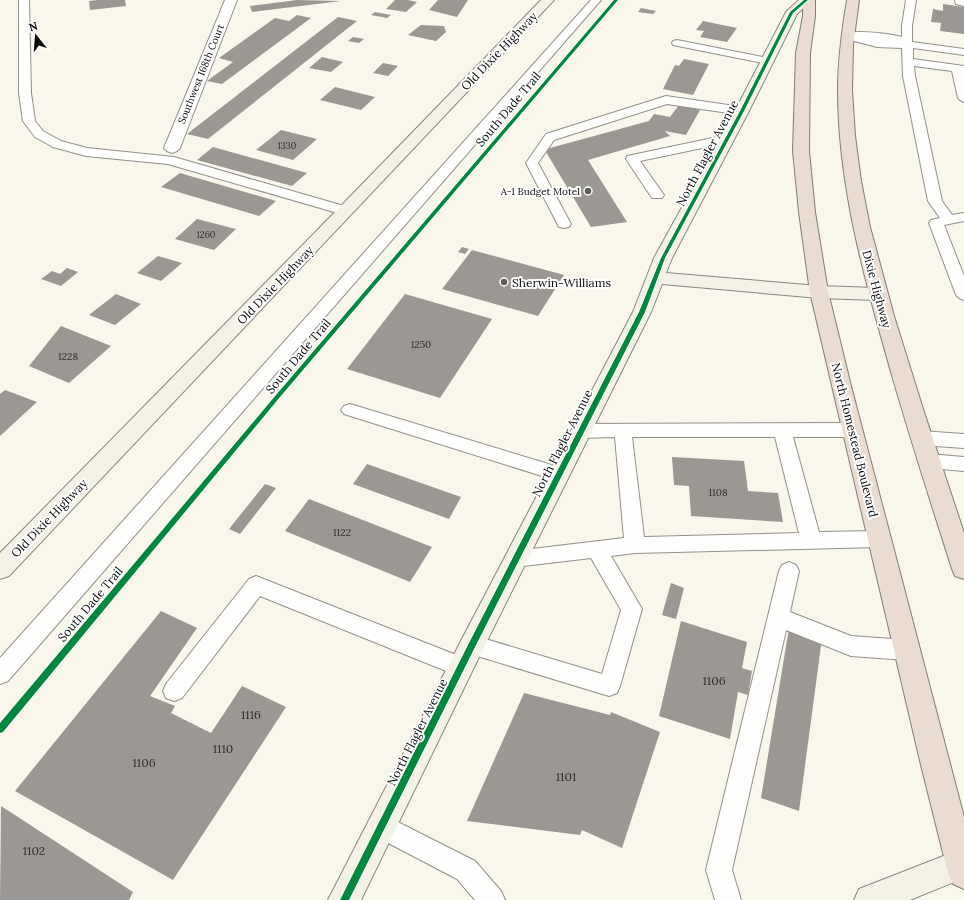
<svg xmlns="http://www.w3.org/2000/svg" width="964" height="900" font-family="Lora,serif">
	<rect width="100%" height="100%" fill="#f9f6ec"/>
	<g fill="#9b9893">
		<path d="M98,0H125L126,6L90,10L89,1Z"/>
		<path d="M297,0L341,1L252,12L250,6Z"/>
		<path d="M395,0H408L417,2L406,12L386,9Z"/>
		<path d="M438,0H468L457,17L429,10Z"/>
		<path d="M943,4L964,7V34L940,31L941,23L931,22L933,9L943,11Z"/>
		<path d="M641,8L656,11L653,14L638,12Z"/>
		<path d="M375,12L391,15L387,18L371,15Z"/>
		<path d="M297,15L311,18L222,84L207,81L233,62L219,58L275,18L289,21Z"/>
		<path d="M338,17L357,21L208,139L187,134Z"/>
		<path d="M703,21L737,28L727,42L700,37L704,31L696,30Z"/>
		<path d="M421,25L444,26L446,32L436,41L408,35Z"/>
		<path d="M353,37L364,39L359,43L348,41Z"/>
		<path d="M322,57L343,62L331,72L309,68Z"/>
		<path d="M684,59L709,64L693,95L663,89L675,65L679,66Z"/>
		<path d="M383,63L398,66L388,76L373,73Z"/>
		<path d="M335,87L375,97L361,110L320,100Z"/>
		<path d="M679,105L700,110L686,135L665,131L670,136L588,160L627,222L591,227L546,152L550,148L649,121L654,114L670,117Z"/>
		<path d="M281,130L317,139L293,160L256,150Z"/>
		<path d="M213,147L307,173L292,186L197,160Z"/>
		<path d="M180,173L276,201L259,216L161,187Z"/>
		<path d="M197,219L236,229L214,250L175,239Z"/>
		<path d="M462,247L469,249L465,254L458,252Z"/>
		<path d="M472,250L564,275L538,316L442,289Z"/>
		<path d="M158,256L182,263L161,281L137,273Z"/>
		<path d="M67,268L78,272L61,286L41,279L52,271L60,274Z"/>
		<path d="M116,294L141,304L115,325L89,315Z"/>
		<path d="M405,294L492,319L440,398L347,369Z"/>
		<path d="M61,326L111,346L69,383L29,366Z"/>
		<path d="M5,390L37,402L0,436V394Z"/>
		<path d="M672,457L744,461L748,491L778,493L783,522L691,516L689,486L674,485Z"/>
		<path d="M367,464L461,497L449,519L353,484Z"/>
		<path d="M265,484L276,488L240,534L229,529Z"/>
		<path d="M309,499L432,547L410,582L285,531Z"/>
		<path d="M671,583L684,588L676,619L662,615Z"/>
		<path d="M161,611L197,628L150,696L175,706L171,713L211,733L242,686L286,707L173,880L15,791Z"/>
		<path d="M681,621L747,642L742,668L752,671L748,695L738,692L730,739L659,716Z"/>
		<path d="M789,628L822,638L799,811L761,798Z"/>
		<path d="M524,693L610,715L611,712L660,732L622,848L582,830L580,835L467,821Z"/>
		<path d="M1,806L133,892L129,900H0Z"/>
	</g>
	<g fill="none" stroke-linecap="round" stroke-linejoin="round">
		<g stroke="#92908c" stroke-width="2">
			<g id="lane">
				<path d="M19,0H29L31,93L35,121L43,131L61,141L87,148L174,157L351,208L353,211L351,214L346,215L341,214L168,164L86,156L53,147L35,137L23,121L19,93Z"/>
				<path d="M591,0H601L8,681L0,684V658Z"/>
				<path d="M906,0H916L912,26V42L964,49V55L913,48V59L964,66V102L960,100L958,98L952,71L914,66L915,76L942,201L952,215L964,213V221L944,225L964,276V300L959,298L956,295L929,223L931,220L940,218L928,201L903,76L902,48L877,47L843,38L842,36C849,28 891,34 902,37V26Z"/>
				<path d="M955,0H964V6L956,4Z"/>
				<path d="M677,40L768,58L774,61L768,64L673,45L672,43L673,41Z"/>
				<path d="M666,96L742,107L746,108L748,111L746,114L742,115L667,104L554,140L538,163L571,224L569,227L564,228L559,227L526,163L546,134Z"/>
				<path d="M727,135L731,136L733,139L731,142L640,161L664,195L662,198H652L626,159L627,156L632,155Z"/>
				<path d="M350,404L565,469L567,474L565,479L558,481L344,414L341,410L344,406Z"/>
				<path d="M852,423L858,425L861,430L858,435L852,437H793L819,532L879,531L886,533L889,539L886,545L879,547L635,553L611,556L642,609L620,686L617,693L609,696L464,652L461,645L464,638L472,635L602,674L621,610L591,558L515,567L508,565L505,559L508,553L515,551L624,538L615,437L580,438L574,436L571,431L574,426L580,424ZM632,437H775L799,533L644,537Z"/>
				<path d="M920,431L964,434V448L920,445L914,443L911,438L914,433Z"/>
				<path d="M929,454L964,457V471L929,468L923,466L920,461L923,456Z"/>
				<path d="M789,562L796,565L799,571L790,612L851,636L907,640L915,643L918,650L915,657L907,660L851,656L786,630L732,870L741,900H715L706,870L779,571L782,565Z"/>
				<path d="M256,576L469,660L472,667L469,674L461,677L260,596L182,698L174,701L166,698L163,691L166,684L249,579Z"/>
				<path d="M382,814L475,861L501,891L505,900H475L457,879L373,835L370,826L373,817Z"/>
			</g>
		</g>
		<g stroke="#92908c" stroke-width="2">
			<path id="street" d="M225,0H237L180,148L177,151L172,153L167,151L164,148Z"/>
		</g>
		<g stroke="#888782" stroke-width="2">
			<g id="secondary">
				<path d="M541,0H554L9,576L0,579V553L340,207Z"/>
				<path d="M799,0H812L797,14L749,111L672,258L666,273L819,286L877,288L884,290L886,294L884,298L877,300L819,298L662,284L651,312L481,653L361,900H328L463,637L633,312L654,258L735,111L786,12Z"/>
				<path d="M964,848V878L910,900H854L859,889Z"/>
			</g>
		</g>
		<g stroke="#7f7e79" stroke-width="2">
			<g id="highway">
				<path d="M803,0H815V16L810,53L809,151L815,212L828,292L851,386L964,817V889L953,884L948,873L921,765L810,292L799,212L793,151L796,53L803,16Z"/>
				<path d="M847,0H859L853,45L852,90L855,136L861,181L870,227L894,316L924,412L964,533V579L955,576L952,569C928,493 903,417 882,340C859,259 838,175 838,90C838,60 842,30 847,0Z"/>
			</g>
		</g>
		<use href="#lane" fill="#fefefc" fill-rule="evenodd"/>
		<use href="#street" fill="#fefefc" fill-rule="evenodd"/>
		<use href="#secondary" fill="#f4f2e6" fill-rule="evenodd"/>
		<use href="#highway" fill="#eadcd1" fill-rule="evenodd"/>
		<g stroke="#fff" stroke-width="2">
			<g id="cycleway">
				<path d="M614,0H618L280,397L3,732L0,733V723L276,395Z"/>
				<path d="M804,0H808L793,13L744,111L665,258L645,312L475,647L349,900H340L469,643L639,312L661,258L740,111L790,12Z"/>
			</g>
		</g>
		<use href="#cycleway" fill="#00873e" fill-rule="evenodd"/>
	</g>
	<g fill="#5e5d59" stroke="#fff" stroke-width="1.5">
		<circle cx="588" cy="191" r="4"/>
		<circle cx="504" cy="282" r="4"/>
	</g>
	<g text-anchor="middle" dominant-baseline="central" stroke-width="4" stroke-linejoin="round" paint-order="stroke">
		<g font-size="9" fill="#2e2e2c">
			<text x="287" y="145">1330</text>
			<text x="206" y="234">1260</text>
		</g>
		<g font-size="10" fill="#0a0a0a" stroke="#fff">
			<text transform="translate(201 74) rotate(-68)">Southwest 168th Court</text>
		</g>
		<g font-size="10" fill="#0a0a0a" stroke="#fff" text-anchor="end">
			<text x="580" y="191">A-1 Budget Motel</text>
		</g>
		<g font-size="10" fill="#2e2e2c">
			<text x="421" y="344">1250</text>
			<text x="68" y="356">1228</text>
			<text x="718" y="492">1108</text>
			<text x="342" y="532">1122</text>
		</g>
		<g font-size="12" fill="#0a0a0a" stroke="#fff">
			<text transform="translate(499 51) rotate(-46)">Old Dixie Highway</text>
			<text transform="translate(508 109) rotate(-50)">South Dade Trail</text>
			<text transform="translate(707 153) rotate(-62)">North Flagler Avenue</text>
			<text transform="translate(275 285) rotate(-46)">Old Dixie Highway</text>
			<text transform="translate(877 289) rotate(75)">Dixie Highway</text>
			<text transform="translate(298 356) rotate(-50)">South Dade Trail</text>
			<text transform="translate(855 440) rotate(76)">North Homestead Boulevard</text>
			<text transform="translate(562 443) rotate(-63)">North Flagler Avenue</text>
			<text transform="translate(49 518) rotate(-46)">Old Dixie Highway</text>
			<text transform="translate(90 604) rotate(-50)">South Dade Trail</text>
			<text transform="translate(417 732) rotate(-63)">North Flagler Avenue</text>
		</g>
		<g font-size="12" fill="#0a0a0a" stroke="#fff" text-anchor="start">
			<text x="512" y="282">Sherwin-Williams</text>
		</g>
		<g font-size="12" fill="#2e2e2c">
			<text x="714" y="680">1106</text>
			<text x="251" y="714">1116</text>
			<text x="223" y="748">1110</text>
			<text x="144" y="762">1106</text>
			<text x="566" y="776">1101</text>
			<text x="34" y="850">1102</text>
		</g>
	</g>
	<g transform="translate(36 36) rotate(343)" stroke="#ffffff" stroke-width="3" paint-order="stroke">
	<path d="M0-3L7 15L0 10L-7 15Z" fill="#0a0a0a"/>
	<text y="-6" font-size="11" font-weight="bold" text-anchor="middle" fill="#0a0a0a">N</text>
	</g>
</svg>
